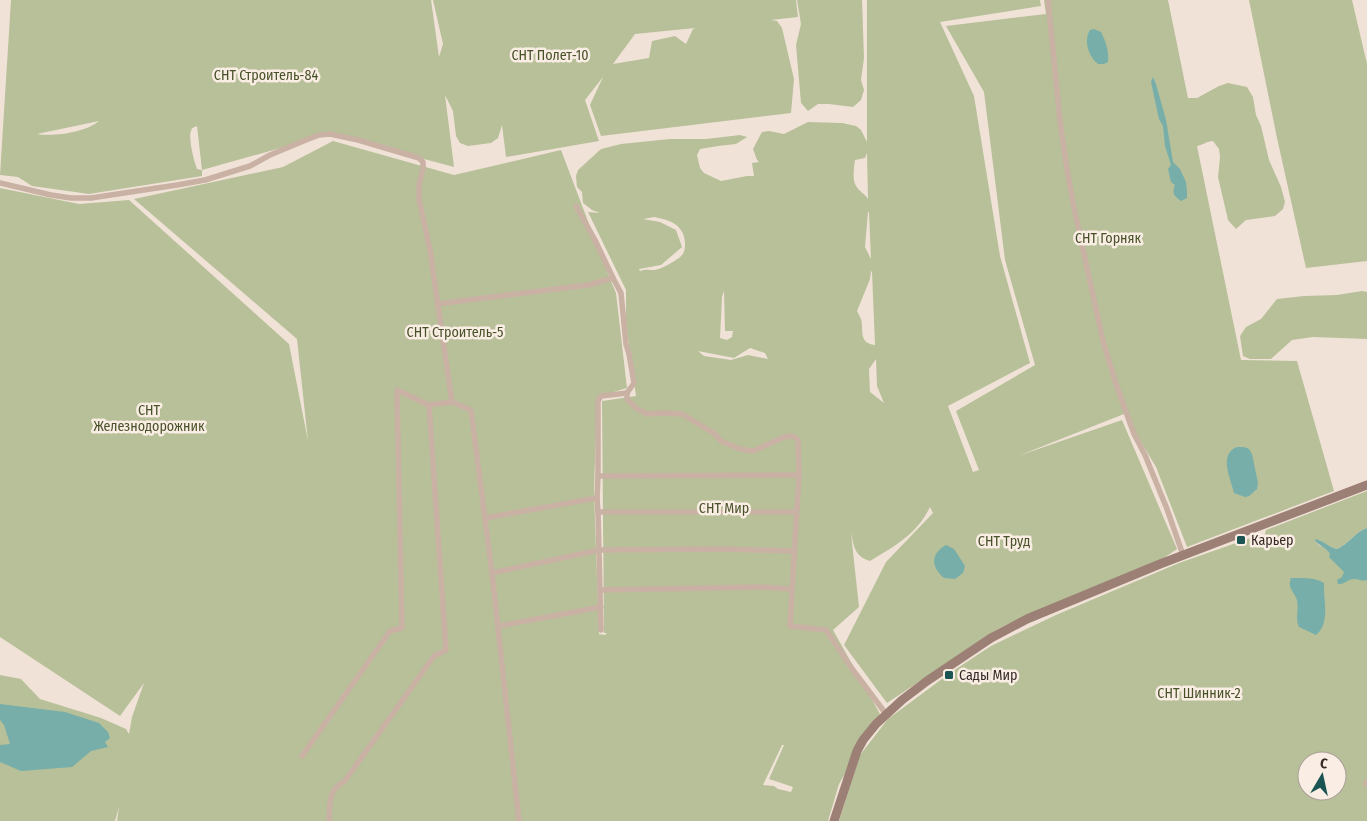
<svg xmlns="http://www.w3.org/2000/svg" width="1367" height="821" font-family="'Fira Sans Condensed',sans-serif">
	<rect width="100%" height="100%" fill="#f1e2d8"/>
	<g fill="#b7c098" fill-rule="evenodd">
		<path d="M11,0H431L439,57L443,44L433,0H796L798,17L771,20L777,21L782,28L794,79L791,113L601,136L590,105L603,77L585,100L599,141L506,157L502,125L498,138L491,143L468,146L460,143L456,136L453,111L445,95L454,167L330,134L202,170V176L89,194L32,186L18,177L0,175ZM695,28L693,29L686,44L675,36L652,41L649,58L613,64L635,34ZM99,121C86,132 55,137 37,134ZM197,126L202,170L197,169C194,161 188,138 191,131C192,127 193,128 197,126Z"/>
		<path d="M797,0H862L864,58L861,80L864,90L861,100L853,107L829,104H818L808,111L801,103L796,45L801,24Z"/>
		<path d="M867,0H1040L1041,6L940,22L974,96L1000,256L1030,363L948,406L973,472L979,470L956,411L1035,365L1005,260L984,92L946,26L1046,14L1044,0H1168L1188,98H1197L1219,86L1228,83L1247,87L1253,97L1256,115L1261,126L1269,160L1281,187L1285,202L1283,209L1275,216L1246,220L1236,229L1228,220L1218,177L1220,157L1219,149L1213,141C1207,141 1203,145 1197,146L1241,360L1297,361L1334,491L1187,547L1156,467L1124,414L1018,456L1122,420L1177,549L1155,564L1008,624L998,629L887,703L844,645L886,562L933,513L930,507C917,534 895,546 870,561C854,556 854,546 851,533L859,607L833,630L880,714L839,784L828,821H117L119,807L115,821H0V675L21,679L40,699L101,718L126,729L129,734L132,717L144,683L120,716L0,637V188L79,204L129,200L289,344L308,441L297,339L134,199L283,167L333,141L454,175L561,150L608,274L616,293L627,388L597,397L594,491L599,634L605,635L607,633H604L602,401L636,396L626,323V290L588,212L600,213L592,210L583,203L582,192L577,187L576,176L578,170L601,149L621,144L670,139H706L740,135L747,137L736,144L718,146L700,149L697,155L700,168L704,173L721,181L747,176H754L752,163L759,162L757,160L753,149L762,132L769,131L784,134L808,122L842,123L856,126L861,130L867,142ZM867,153L868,199C865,194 859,191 856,186C852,179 854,168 855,160L865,158ZM868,212H869L871,259L865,247ZM654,217C670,220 685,225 685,244C685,250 684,254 679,258C673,262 662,269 655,270C649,270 645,269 640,271L639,269L661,265L682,247L676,230L660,222L643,219ZM871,271L872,272L875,345C858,343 864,330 861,319C860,316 858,314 857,311L870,279ZM724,291L725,331H733L732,337L727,340L720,338L722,297ZM750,348L765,353L768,359L748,355L731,360L704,356L698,351L734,358ZM876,359L877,386L884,403L870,392L869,369ZM782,745H784L769,779L793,787L791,792L778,789L774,786L763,785Z"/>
		<path d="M1249,0H1352L1367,64V261L1306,268L1277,138Z"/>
		<path d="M1362,291L1367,292V339L1313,337L1292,340L1271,359H1250L1243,356L1240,336L1246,327L1261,319L1277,299L1304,296L1337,295Z"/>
		<path d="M1367,491V528C1355,532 1349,544 1337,549L1326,546L1319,540L1315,541L1319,545L1328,549L1330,554L1367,569V821H839L860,755L888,719L950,673L991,646L1056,615L1179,563L1253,537L1263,540L1266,536L1265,534L1266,530ZM1307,761H1337V791H1307Z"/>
	</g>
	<g fill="#77aeaa">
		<path d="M1094,29L1101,32C1106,42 1109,51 1108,62L1104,64H1098C1089,57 1083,41 1090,30Z"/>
		<path d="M1153,77L1156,84L1166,120L1173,162L1180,169L1186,182L1187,192V198L1181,201C1173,195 1172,193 1175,185L1171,182L1168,169L1171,165L1165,146L1163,126L1159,119L1151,82Z"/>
		<path d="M1237,447H1244L1249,449L1252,454L1258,483L1257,489L1249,496L1245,497L1234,493C1231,479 1218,454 1237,447Z"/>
		<path d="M1367,528V580C1361,582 1360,579 1354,579C1348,579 1344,585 1338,584L1337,580L1342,577L1344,572L1329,557L1330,554C1327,548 1320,546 1315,541L1316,539C1324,541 1328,547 1337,549C1349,544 1355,532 1367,528Z"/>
		<path d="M946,545L954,549L965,566L963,573L955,579L944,578C931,567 930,554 946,545Z"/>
		<path d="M1291,578C1303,578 1314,577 1324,583C1323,600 1331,623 1316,635L1299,627C1295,619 1299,610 1297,600C1294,591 1287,588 1291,578Z"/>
		<path d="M0,704L65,712L99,723L108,732L110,738L105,742L108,747L91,751L72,767L21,771L0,762V745L10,744L4,725L0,720Z"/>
	</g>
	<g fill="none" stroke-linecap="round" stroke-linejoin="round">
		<g stroke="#c9b1a4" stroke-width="5.5">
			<path d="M1048,0L1060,121L1066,163L1074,208L1103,341L1115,381L1126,412L1134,434L1145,455L1167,509L1183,555"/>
			<path d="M0,183L51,195L71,198H91L177,185L205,180L250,166L270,155L306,140L319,135L330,134L358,140L419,158L423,162V168L419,185V199L430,250L452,402"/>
			<path d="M576,206L595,240L613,278"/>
			<path d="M437,304L588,285L613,278L621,293L626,344L629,354L634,383L627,393L601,396L598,401V476L597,498L598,512L601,630"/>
			<path d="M627,393V399L636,408L647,414L663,413L682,414L715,434L721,441L740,449L753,451L784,437L793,436L798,440L799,475L790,626L826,630L853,670L886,714"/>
			<path d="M598,476L799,475"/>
			<path d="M598,512H796"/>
			<path d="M485,518L597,498"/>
			<path d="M492,573L599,550L723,549L794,551"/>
			<path d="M600,590L761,587L792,589"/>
			<path d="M499,626L601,607"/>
			<path d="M302,756L390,631L402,628L397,390L429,405L452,402L471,410L492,573L519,821"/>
			<path d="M1366,784L1367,782"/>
			<path d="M329,821C330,806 328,788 344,782L434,656L446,650L429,405"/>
		</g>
		<path stroke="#9c7f75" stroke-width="9" d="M834,821L857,751L863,740L876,724L902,700L927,681L991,638L1027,619L1160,564L1367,485"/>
	</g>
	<g fill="#1b5553" stroke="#f9ede4" stroke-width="2">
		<rect x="1236" y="535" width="10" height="10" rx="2.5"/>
		<rect x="944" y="670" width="10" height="10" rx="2.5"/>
	</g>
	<g text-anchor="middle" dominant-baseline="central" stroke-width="5" stroke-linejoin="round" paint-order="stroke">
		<g font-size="14" fill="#485229" stroke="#f9ede4">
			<text x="550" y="55">СНТ Полет-10</text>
			<text x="266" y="75">СНТ Строитель-84</text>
			<text x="1108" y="238">СНТ Горняк</text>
			<text x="455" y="332">СНТ Строитель-5</text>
			<text x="149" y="410">СНТ<tspan x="149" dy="16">Железнодорожник</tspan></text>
			<text x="724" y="508">СНТ Мир</text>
			<text x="1004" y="541">СНТ Труд</text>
			<text x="1199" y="693">СНТ Шинник-2</text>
		</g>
		<g font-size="14" fill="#342926" stroke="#f9ede4" text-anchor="start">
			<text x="1251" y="540">Карьер</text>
			<text x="959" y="675">Сады Мир</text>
		</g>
	</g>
	<g transform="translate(1322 776) rotate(9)"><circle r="24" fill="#f9ede4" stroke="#aa9f98"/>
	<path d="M0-4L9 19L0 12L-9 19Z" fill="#1b5553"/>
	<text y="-8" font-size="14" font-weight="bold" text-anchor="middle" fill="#342926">С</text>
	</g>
</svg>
